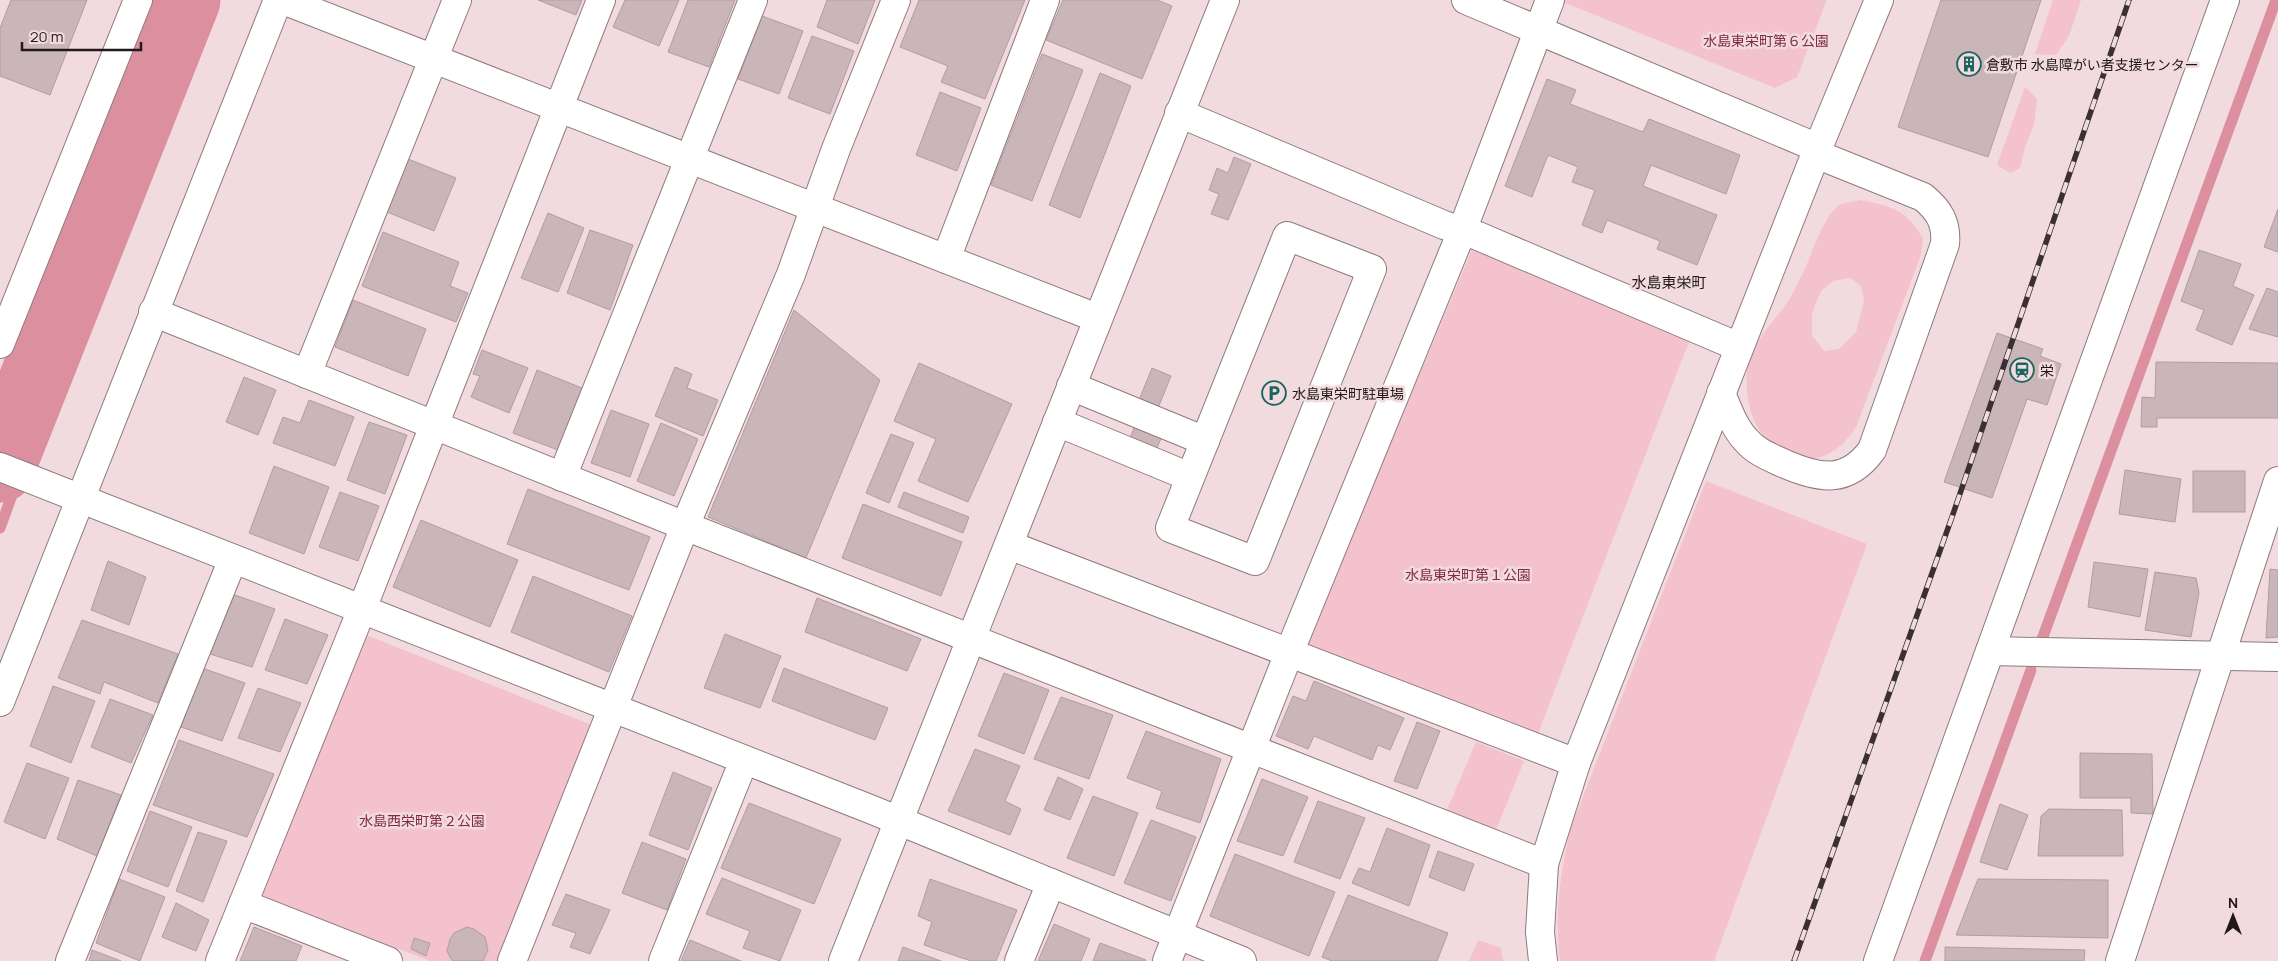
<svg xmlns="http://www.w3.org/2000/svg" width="2278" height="961" font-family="Manrope,'Noto Sans JP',sans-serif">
	<rect width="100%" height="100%" fill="#f1dbdf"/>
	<g fill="#f4c2cc" fill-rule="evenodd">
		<path d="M1564,0H1827L1797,77L1775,88L1563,2Z"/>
		<path d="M2053,0H2081L2069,36L2056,55L2035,54Z"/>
		<path d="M2025,87L2037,99L2034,125L2025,147L2020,168L2010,173L1997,165Z"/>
		<path d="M1860,200C1891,206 1907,210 1923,238L1921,255L1856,427C1818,488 1751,455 1747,390C1747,384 1746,377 1747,371C1752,342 1773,323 1789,300C1794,292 1798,282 1803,273C1812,254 1822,219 1838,206C1843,202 1854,202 1860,200ZM1850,278L1861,286L1864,301L1856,332L1839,349L1824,351L1812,335V313L1821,291L1833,281Z"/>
		<path d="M1473,247L1690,339L1537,736L1306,646Z"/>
		<path d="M1706,481L1867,544L1714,961H1560C1554,913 1560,877 1570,830Z"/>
		<path d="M364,634L592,725L499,961H430L260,895Z"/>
		<path d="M1476,742L1524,761L1496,830L1447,810Z"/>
		<path d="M1478,940L1501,948L1503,961H1469Z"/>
	</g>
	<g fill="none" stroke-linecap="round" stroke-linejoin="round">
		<g stroke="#db8f9f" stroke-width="11">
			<path d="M0,528L32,440L208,0"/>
			<path d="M2041,642L2276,0"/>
			<path d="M1925,961L2031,670"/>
		</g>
		<path stroke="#db8f9f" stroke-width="71" d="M0,467L185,0"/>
	</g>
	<g fill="#cab5b9" stroke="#b19da0">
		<path d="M11,0H87L50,95L0,76V28Z"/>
		<path d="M538,0H582L576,15Z"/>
		<path d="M625,0H679L659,46L613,27Z"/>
		<path d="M688,0H735L709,67L668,52Z"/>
		<path d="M827,0H875L858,44L817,27Z"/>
		<path d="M919,0H1025L985,99L941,82L948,66L900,47Z"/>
		<path d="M1063,0H1157L1172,6L1142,79L1046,40Z"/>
		<path d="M1941,0H2041L1988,157L1898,127Z"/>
		<path d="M762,16L803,31L779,94L738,79Z"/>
		<path d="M812,36L854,51L830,114L788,98Z"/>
		<path d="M1042,54L1083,70L1032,201L991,185Z"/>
		<path d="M1100,73L1131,86L1080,218L1049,205Z"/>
		<path d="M1547,79L1576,90L1570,104L1643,132L1649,119L1740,155L1726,194L1651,165L1643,186L1717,215L1697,265L1657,249L1660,241L1607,220L1602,233L1582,225L1595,190L1572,182L1578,167L1548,155L1532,197L1505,186Z"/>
		<path d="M940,92L981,108L957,171L916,155Z"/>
		<path d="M1234,157L1251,164L1228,220L1211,214L1219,194L1209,190L1217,168L1228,173Z"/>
		<path d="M408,159L456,178L434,231L387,212Z"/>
		<path d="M2278,209V252L2264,247Z"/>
		<path d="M548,213L584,228L558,292L521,278Z"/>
		<path d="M590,230L633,245L610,310L567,293Z"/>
		<path d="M383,232L459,262L450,286L468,293L456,322L362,286Z"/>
		<path d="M2199,250L2241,264L2233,286L2254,295L2232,345L2196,330L2204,310L2181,301Z"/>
		<path d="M2267,288L2278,292V337L2249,329Z"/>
		<path d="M353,300L426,329L408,376L335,347Z"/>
		<path d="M794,310L880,380L806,558L708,517Z"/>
		<path d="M1997,333L2043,349L2040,356L2061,364L2047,405L2027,399L1992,498L1944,482Z"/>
		<path d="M482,350L528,368L509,413L471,397L480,376L473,374Z"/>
		<path d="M2156,362L2278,363V418H2157V427H2141L2142,397L2155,398Z"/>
		<path d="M919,363L1012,404L968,502L918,481L936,439L894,421Z"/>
		<path d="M675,367L692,374L687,388L718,400L703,436L655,416Z"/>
		<path d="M1152,368L1171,376L1158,408L1139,400Z"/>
		<path d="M537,370L582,388L558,450L513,433Z"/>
		<path d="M244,377L276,390L258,435L226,422Z"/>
		<path d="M309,400L354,417L335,466L273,443L283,417L300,423Z"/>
		<path d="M611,410L649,424L630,477L591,463Z"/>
		<path d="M369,422L407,435L385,494L347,480Z"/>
		<path d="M661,423L698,439L674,496L637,481Z"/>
		<path d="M1135,425L1162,436L1147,472L1129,441Z"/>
		<path d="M891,434L914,443L889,503L866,493Z"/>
		<path d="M274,466L329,487L304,554L249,533Z"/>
		<path d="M2125,470L2181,479L2175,522L2119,514Z"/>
		<rect x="2193" y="471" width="52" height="41"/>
		<path d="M528,489L650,537L629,590L507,544Z"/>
		<path d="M340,492L379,506L358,561L319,547Z"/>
		<path d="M904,492L969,517L963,533L898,507Z"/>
		<path d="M863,504L962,542L941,596L842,558Z"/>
		<path d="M421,520L518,560L490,627L393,587Z"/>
		<path d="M108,561L146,577L129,625L91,610Z"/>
		<path d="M2094,562L2148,569L2140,617L2088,607Z"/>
		<path d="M2270,569L2278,570V637L2266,638Z"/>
		<path d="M2155,572L2196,578L2199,593L2191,637L2145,630Z"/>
		<path d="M533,576L632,616L609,672L511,632Z"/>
		<path d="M232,594L275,609L252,667L210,654Z"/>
		<path d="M817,598L921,639L907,671L805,632Z"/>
		<path d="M285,619L328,635L307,684L265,670Z"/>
		<path d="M82,620L178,654L158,703L104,682L100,694L58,678Z"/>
		<path d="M725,634L781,656L760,708L704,688Z"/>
		<path d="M202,668L245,683L222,741L181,727Z"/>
		<path d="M784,668L888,708L875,740L772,701Z"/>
		<path d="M1004,673L1049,690L1024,754L978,736Z"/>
		<path d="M1314,681L1404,718L1390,750L1378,745L1372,760L1314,736L1308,749L1276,736L1293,696L1306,701Z"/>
		<path d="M53,686L95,701L71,763L30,746Z"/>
		<path d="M258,688L301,703L280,752L238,738Z"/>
		<path d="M1061,697L1113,715L1089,779L1034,759Z"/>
		<path d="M110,699L153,715L131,763L91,747Z"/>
		<path d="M1417,722L1440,731L1417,789L1394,781Z"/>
		<path d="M1146,731L1221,759L1200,823L1156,808L1162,791L1127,778Z"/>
		<path d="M179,740L274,774L247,837L153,805Z"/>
		<path d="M975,749L1020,766L1005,801L1021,809L1010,835L948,811Z"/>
		<path d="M2080,753L2152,754L2153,814L2131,813V798H2080Z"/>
		<path d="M27,763L69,778L45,839L4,822Z"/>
		<path d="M673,772L712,788L688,850L649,835Z"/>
		<path d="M1058,777L1083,789L1070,820L1044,810Z"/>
		<path d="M1262,779L1308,797L1283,856L1237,841Z"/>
		<path d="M78,780L121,795L97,856L57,839Z"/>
		<path d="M1093,796L1138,813L1114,876L1067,858Z"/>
		<path d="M1318,801L1365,818L1340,879L1294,862Z"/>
		<path d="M749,803L841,839L814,904L721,868Z"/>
		<path d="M2000,804L2028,815L2007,870L1980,862Z"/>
		<path d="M2049,809L2122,810L2123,856H2038L2041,816Z"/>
		<path d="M150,811L192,827L168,887L127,871Z"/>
		<path d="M1151,820L1196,837L1171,901L1124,883Z"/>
		<path d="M1387,828L1430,845L1409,906L1352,883L1359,868L1370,872Z"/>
		<path d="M198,832L227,841L203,902L176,891Z"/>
		<path d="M642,842L686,859L667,910L622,893Z"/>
		<path d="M1438,851L1474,864L1464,891L1429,877Z"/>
		<path d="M1235,854L1335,892L1309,956L1210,916Z"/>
		<path d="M722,878L801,910L780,961L743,948L750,931L706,914Z"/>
		<path d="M119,879L165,897L140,961L96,943Z"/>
		<path d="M930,879L1017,910L996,961H971L924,945L932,922L918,916Z"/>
		<path d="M1978,879L2108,880V938L1956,935Z"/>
		<path d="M566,894L610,910L590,954L570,947L576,933L552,925Z"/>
		<path d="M1348,895L1448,933L1437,961H1332L1322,957Z"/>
		<path d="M176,903L209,920L196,951L162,937Z"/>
		<path d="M1054,924L1090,939L1081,961H1038Z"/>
		<path d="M254,927L302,946L296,961H240Z"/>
		<path d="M467,927L474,929L485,937L488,950L483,961H453L450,957L447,951L450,939L454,933Z"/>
		<path d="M414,938L430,943L426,956L411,949Z"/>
		<path d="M690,940L741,961H681Z"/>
		<path d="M1100,943L1146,960L1145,961H1093Z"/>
		<path d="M903,947L941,961H898Z"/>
		<path d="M1945,947L2085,950L2084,961H1945Z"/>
		<path d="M92,950L121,961H89Z"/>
	</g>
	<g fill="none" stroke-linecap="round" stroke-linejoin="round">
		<g stroke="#8e7a7e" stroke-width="30">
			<g id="minor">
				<path d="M283,0L1097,318"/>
				<path d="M1466,0L1818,148"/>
				<path d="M1179,113L1444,225L1478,236L1739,347"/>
				<path d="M1287,236L1372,269L1255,561L1170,528Z"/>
				<path d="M946,259L1045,0"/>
				<path d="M153,312L685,526L1544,864"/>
				<path d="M0,344L138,0"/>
				<path d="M307,374L457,0"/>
				<path d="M1071,386L1205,441"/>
				<path d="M1721,393C1728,410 1734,427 1746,440C1756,452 1770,457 1785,464C1820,479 1847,484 1872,450L1945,244C1947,223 1939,210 1923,197L1816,154"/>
				<path d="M1057,422L1190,477"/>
				<path d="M0,467L870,809L1242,961"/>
				<path d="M562,477L753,0"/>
				<path d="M1009,545L1576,763"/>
				<path d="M1990,651L2278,657"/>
				<path d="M0,702L278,0"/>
				<path d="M243,904L388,961"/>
				<path d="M70,961L233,559"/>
				<path d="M220,961L362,609L601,0"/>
				<path d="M512,961L685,526L791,274L836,149L896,0"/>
				<path d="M663,961L744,760"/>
				<path d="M843,961L1225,0"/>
				<path d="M1019,961L1051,883"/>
				<path d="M1167,961L1289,653L1462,231L1550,0"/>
				<path d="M1543,961L1540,932L1544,864L1576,763L1818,148L1879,0"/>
				<path d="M1878,961L2225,0"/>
				<path d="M2120,961L2278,481"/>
			</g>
		</g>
		<use href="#minor" stroke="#fff" stroke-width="28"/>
		<g stroke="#3a3033" stroke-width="5.5">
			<path id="rail" d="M1794,961L1952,517L2129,0"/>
		</g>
		<use href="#rail" stroke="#f1dbdf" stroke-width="4" stroke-dasharray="11" stroke-linecap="butt"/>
	</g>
	<defs>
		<g id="building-ring" transform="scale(1.25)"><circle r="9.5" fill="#f1dbdf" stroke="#1a655d" stroke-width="1.5"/><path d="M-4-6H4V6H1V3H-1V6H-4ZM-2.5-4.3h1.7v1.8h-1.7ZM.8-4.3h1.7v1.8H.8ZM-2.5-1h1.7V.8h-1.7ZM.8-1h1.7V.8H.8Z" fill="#1a655d"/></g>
		<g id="station-ring" transform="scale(1.25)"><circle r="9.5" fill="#f1dbdf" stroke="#1a655d" stroke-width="1.5"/><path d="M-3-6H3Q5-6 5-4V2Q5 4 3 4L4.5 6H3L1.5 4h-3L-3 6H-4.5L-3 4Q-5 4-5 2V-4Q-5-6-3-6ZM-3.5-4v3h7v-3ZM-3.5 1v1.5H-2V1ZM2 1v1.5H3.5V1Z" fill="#1a655d"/></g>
		<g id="parking-ring" transform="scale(1.25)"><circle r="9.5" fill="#f1dbdf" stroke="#1a655d" stroke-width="1.5"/><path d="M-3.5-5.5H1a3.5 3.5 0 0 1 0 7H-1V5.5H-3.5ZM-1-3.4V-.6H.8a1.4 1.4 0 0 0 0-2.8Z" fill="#1a655d"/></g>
	</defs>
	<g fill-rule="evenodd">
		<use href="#building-ring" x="1969" y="64"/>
		<use href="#station-ring" x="2022" y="370"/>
		<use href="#parking-ring" x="1274" y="393"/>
	</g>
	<g text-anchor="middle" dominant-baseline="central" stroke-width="5" stroke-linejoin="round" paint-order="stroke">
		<g font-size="14" fill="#832a45" stroke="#f1dbdf">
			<text x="1766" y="40">水島東栄町第６公園</text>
			<text x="1468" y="574">水島東栄町第１公園</text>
			<text x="422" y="820">水島西栄町第２公園</text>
		</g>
		<g font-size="14" fill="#20181a" stroke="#f1dbdf" text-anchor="start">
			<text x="1986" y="64">倉敷市 水島障がい者支援センター</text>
			<text x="2040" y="370">栄</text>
			<text x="1292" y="393">水島東栄町駐車場</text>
		</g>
		<g font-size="15" fill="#20181a" stroke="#f1dbdf">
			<text x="1669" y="282">水島東栄町</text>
		</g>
	</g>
	<g transform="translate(2233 916)" stroke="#f1dbdf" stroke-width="4" paint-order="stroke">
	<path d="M0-4L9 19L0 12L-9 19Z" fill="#20181a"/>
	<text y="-8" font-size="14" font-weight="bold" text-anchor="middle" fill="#20181a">N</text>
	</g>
	<path d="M22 42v8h119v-8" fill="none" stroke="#20181a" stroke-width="2.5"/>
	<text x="30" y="42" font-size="15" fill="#20181a" stroke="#f1dbdf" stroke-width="4" paint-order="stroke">20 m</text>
</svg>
